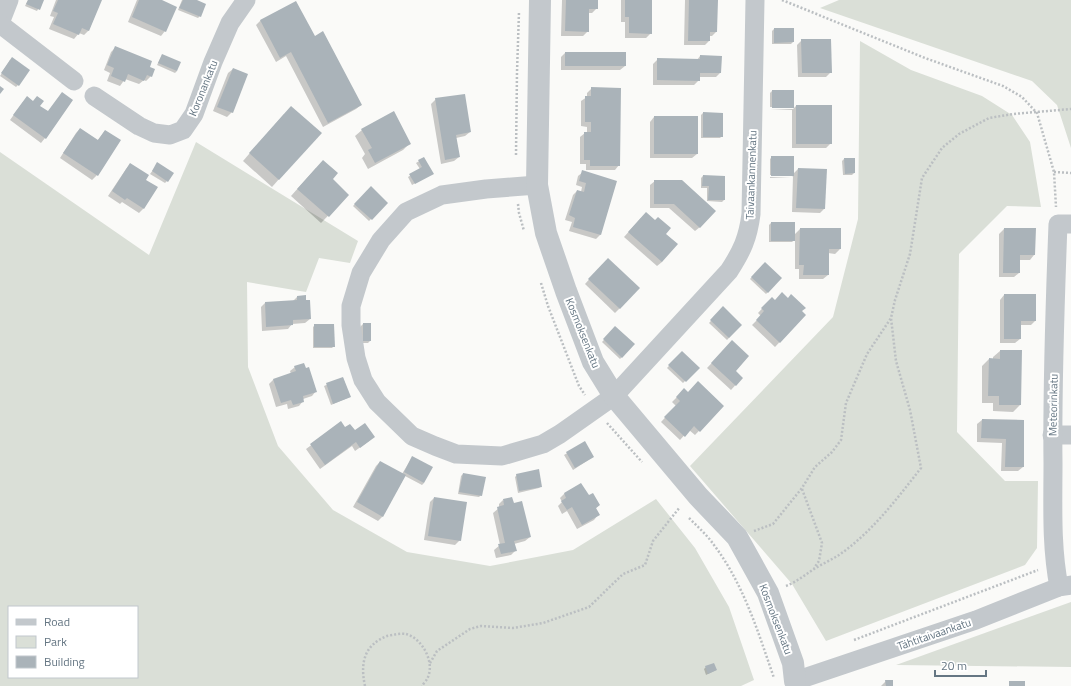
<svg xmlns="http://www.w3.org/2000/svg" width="1071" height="686" font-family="'Titillium Web',sans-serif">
	<rect width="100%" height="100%" fill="#fafaf8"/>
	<g fill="#dadfd7" fill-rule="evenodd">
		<path d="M839,0H1071V148L1057,105L1032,81L820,8Z"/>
		<path d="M860,41L911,70L982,96L1012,115L1030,142L1041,207L1007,206L959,254L957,432L1005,481H1038L1037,548L1025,565L826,641L792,584L690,466L833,317L858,219Z"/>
		<path d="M196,142L358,241L350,263L319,258L306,292L247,282L248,367L278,446L333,510L407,552L490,566L573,550L656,499L695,548L729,607L754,680L741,686H0V152L149,255ZM9,607H137V677H9Z"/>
		<path d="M1071,602V667L896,665Z"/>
	</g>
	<g fill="#0003">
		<path d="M28,0H43L37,11L25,6Z"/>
		<path d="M56,0H101L89,30L84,35L79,33L74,39L49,29L54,17L50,16Z"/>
		<path d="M137,0H159L165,31L161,36L128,22Z"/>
		<path d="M182,0H194L200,16L198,18L178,10Z"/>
		<path d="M562,0H597V8L592,13H588V31L583,36H561Z"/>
		<path d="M621,0H651V33L646,38H625V22H621Z"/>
		<path d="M685,0H717L716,32L712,36H709V41L705,45H684Z"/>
		<path d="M261,20L314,37L361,105L356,109L323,127L286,56L276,62L256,25Z"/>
		<path d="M774,29L793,42L791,44H772V31Z"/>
		<path d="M802,40L831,72L826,77H798L797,45Z"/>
		<path d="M116,47L148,68L151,76L146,81L144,80L139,84L125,79L120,86L107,81L110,73L104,70L111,52Z"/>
		<path d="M565,53L625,66L620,70H561V57Z"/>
		<path d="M162,55L177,71L175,73L157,65Z"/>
		<path d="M700,56L720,73L716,77H699V80L694,85H653V64L658,59L697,60Z"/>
		<path d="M10,60L18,85L16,87L0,76Z"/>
		<path d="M233,69L232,112L227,117L213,111L228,73Z"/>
		<path d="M592,88L619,165L615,170H586V164H580V137L585,133H587V127L581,126V101L587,97V93Z"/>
		<path d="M772,91H793V109L796,106L831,143L826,148H792V110L770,109H793V107H770V93Z"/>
		<path d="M62,94L45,138L41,143L10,120L23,102H33L48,112Z"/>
		<path d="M436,99L470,132L465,136L456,138L459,157L454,161L441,164L431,104Z"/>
		<path d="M703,113L722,136L720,138H701V115Z"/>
		<path d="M284,114L320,133L272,187L243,161Z"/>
		<path d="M654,117L697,154L692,158H650V122Z"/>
		<path d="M80,129L97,141L105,131L97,175L92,180L60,158L76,133Z"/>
		<path d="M362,130L410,143L403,150L368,169L362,158L365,154L355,136Z"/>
		<path d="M772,157L793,174L798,169L824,209L820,213L792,212L793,175L792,177V175H770V159Z"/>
		<path d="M424,158L432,174L412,185L408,177L420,169L416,163Z"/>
		<path d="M844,159L854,173L852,175H843L842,161Z"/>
		<path d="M130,164L145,180L143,209L139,213L122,202L120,204L108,196L126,169Z"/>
		<path d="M156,166L167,181L165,183L150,174Z"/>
		<path d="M316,168L331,179L348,195L321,223L291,196Z"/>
		<path d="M583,172L616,182L600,235L596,239L569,231L572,222L565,220L573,195L577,191L581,192L582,187L576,185L578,176Z"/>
		<path d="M703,176L724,200L722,202L707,201V188H701V178Z"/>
		<path d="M770,177H791L770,178Z"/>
		<path d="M655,181L700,227L695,231L669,208H650V185Z"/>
		<path d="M371,188L387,203L369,221L353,206Z"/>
		<path d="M641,218L654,221L665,234L662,262L657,266L624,237Z"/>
		<path d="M771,223L794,235L800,229H840V249L835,254L828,253V275L823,279H799V269H795V239L792,242H769V225Z"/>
		<path d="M1004,229H1035L1034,255L1030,260H1019V273L1014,277H999V234Z"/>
		<path d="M765,263L781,278L766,294L750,279Z"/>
		<path d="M603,264L620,308L615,313L585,284Z"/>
		<path d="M1004,295L1035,321L1031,325H1020V339L1015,343H1000V300Z"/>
		<path d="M297,297L310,319L305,323L292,324L288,329L262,331L261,307L265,303L292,302Z"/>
		<path d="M772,298L775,301L801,311L805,315L775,347L752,325L761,316L758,313Z"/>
		<path d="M723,308L741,325L727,340L709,323Z"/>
		<path d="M363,324H370V341L368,343H361V326Z"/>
		<path d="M315,325L334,346L332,348H313V327Z"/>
		<path d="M615,328L633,345L620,359L602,342Z"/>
		<path d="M728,346L734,371L742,378L731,390L707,368Z"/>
		<path d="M1000,351L1020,405L1013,412L993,411V403H982V366L989,359H993V357Z"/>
		<path d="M682,352L698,368L683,383L667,368Z"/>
		<path d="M295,367L316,391L312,396L303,399V401L299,406L288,409L287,404L276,407L269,384L273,380L291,374L290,371Z"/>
		<path d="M343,378L350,397L331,405L324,386Z"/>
		<path d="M684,390L688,393L723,406L695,435L689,430L680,440L661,422L676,406L672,402Z"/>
		<path d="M982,420H1023V467L1018,471H1001L1002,443L977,442V424Z"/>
		<path d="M341,423L345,429L355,432L369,441L355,451L352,446L320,469L306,449Z"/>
		<path d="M584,443L593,457L573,470L564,455Z"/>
		<path d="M411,459L424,483L422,485L405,476L382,517L378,521L353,507L376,466L380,462L402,474Z"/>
		<path d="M463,474L481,495L479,497L458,494L461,476Z"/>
		<path d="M517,475L541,486L539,488L518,493L515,477Z"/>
		<path d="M581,484L588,497L599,505L595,509L598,515L594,520L577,529L567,511L562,514L558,506L562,502L560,498L564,494Z"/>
		<path d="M434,498L460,540L455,545L424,540L430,502Z"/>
		<path d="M503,500L530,537L525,541L514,544L516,550L511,555L496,558L494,550L500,545L493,513L499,508V504Z"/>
		<path d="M706,667L716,670L706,675L704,669Z"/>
		<path d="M886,681L892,686H881Z"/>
	</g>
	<g fill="#aab3b9">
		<path d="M28,0H44L40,10L26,4Z"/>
		<path d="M58,0H102L89,31L82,28L79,35L53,24L58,13L53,11Z"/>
		<path d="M139,0H162L177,7L166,32L132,17Z"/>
		<path d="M183,0H197L206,4L201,17L179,8Z"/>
		<path d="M566,0H598V9H589V32L565,31Z"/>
		<path d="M625,0H652V34L629,33V17H625Z"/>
		<path d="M689,0H718L717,32H710V41H688Z"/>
		<path d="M296,1L315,36L323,31L362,105L328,123L291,52L280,58L260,20Z"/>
		<path d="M774,28H794V42L774,43Z"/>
		<path d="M801,39H831L832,73H802Z"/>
		<path d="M115,46L152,61L150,67L155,69L152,77L147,75L144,81L128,74L125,82L111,76L114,68L107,65Z"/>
		<rect x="565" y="52" width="61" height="14"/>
		<path d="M162,54L181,62L177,71L158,63Z"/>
		<path d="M700,55L722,56L721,73H700V81L657,80V58L700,59Z"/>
		<path d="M12,57L30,70L19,86L1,73Z"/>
		<path d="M233,68L248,74L233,113L217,107Z"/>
		<path d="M0,86L4,89L0,94Z"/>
		<path d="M591,87L621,88L620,166H590V160H584V132H591V122H585V96H591Z"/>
		<rect x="772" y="90" width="22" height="18"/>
		<path d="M62,92L73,100L46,139L13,115L27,96L33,101L37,96L44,101L40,106L48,111Z"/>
		<path d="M465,94L471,132L456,135L460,157L445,160L435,98Z"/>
		<rect x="796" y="105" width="36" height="39"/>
		<path d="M291,106L322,133L279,180L249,153Z"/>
		<path d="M394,111L411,144L375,163L368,150L372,148L361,129Z"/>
		<path d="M703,112L723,113V137H703Z"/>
		<rect x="654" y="116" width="44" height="38"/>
		<path d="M80,128L98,140L105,130L121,140L98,176L63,153Z"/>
		<rect x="771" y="156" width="23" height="20"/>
		<path d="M424,157L434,174L415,184L409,174L422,167L418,160Z"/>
		<path d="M844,158H855V173L845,174Z"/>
		<path d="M323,160L338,173L333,179L349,195L329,217L297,189Z"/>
		<path d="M157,162L174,173L168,182L152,171Z"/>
		<path d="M130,163L149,175L146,180L158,187L144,209L127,198L125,200L112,191Z"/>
		<path d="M798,168L827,169L825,209L796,208Z"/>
		<path d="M582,170L617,181L601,235L573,227L575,218L569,215L577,190L584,192L586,183L579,181Z"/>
		<path d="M703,175L725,176V200H708L709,186H702Z"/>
		<path d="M654,180H682L716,211L700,228L674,204H654Z"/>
		<path d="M371,186L388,203L372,220L354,204Z"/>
		<path d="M646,212L655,220L658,217L671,228L666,234L678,244L662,262L628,232Z"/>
		<rect x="771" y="222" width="24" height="19"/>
		<path d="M800,228H841V249H829V275H803L804,265H799Z"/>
		<path d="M1004,228H1036L1035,255H1020V273H1003Z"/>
		<path d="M608,258L640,288L620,309L588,279Z"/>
		<path d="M765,262L782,278L768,293L751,277Z"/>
		<path d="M782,292L788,298L791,294L806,308L802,311L806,315L780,343L756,320L764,311L761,308L772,297L775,300Z"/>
		<path d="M1004,294H1036V321H1021V339H1004Z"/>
		<path d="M306,295V300H310L311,319L293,320V325L266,327L265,302L297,300V296Z"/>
		<path d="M723,306L742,325L729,338L710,320Z"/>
		<rect x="363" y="323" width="8" height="18"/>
		<path d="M314,324H334L335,347H314Z"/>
		<path d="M615,326L635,344L622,358L603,339Z"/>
		<path d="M732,340L749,356L736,371L743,378L736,386L711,363Z"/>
		<path d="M1000,350H1022L1021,405H999V396H988L989,358L1000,359Z"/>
		<path d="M682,351L700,368L686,382L668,365Z"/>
		<path d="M304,363L306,368L309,367L317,392L303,396L304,402L293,405L291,400L281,403L273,379L296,371L294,366Z"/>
		<path d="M343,377L351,397L333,404L326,383Z"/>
		<path d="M698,381L724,406L700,432L694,426L685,437L664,417L680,401L676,397L684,388L688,392Z"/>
		<path d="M982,419L1024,420V467H1005L1006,439L981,438Z"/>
		<path d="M341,421L345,427L350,424L355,430L365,423L375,437L360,448L356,442L325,465L310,444Z"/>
		<path d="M585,441L594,457L575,468L566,452Z"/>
		<path d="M412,456L433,467L424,483L404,472Z"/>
		<path d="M380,461L406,475L383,517L357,502Z"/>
		<path d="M539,469L542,487L519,491L516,474Z"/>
		<path d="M463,473L486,477L482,496L459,492Z"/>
		<path d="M581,483L589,495L593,493L600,505L596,508L600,515L582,525L572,507L567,510L561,501L566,498L564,493Z"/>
		<path d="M434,497L467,502L461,541L428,536Z"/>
		<path d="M512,497L514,503L522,501L531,537L514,541L517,551L501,554L498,544L505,543L497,507L504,505L503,499Z"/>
		<path d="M714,663L717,670L708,674L705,666Z"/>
		<path d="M885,680H893V686H886Z"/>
		<rect x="1009" y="681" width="16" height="5"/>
	</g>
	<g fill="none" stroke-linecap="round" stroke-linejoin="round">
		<g stroke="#bbbfc2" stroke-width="2.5" stroke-dasharray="2 2" stroke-linecap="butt">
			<path d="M782,0L925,58L1003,86L1022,97L1037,113L1054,172L1056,207"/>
			<path d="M516,155L517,72L519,12"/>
			<path d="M1054,172L1071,173"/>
			<path d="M518,204L519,213L524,231"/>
			<path d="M541,283L548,306L579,386L585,395"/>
			<path d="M607,423L642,462"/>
			<path d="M802,489L822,543L819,561L814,568"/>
			<path d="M689,518C698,527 707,535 714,545C744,585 758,632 774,678"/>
			<path d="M754,531L773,524L802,488L815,467L832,452L841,440L846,403L867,354L891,318"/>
			<path d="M786,586C796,582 805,575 814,569C822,564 831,560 839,555C872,532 896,500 921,468L910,410L896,361L891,318L895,300L910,254L922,178L942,148L959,134L989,118L1013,114L1071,109"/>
			<path d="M854,640L1038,570"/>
			<path d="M430,663L437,651L470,629L481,626L513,628L543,623L589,607L623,574L645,565L653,541L680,507"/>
			<path d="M365,686C360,663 364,645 387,636C392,635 401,633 406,634C422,638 436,663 427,679C426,681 423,684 422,686"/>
		</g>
		<g stroke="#c3c8cc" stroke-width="19">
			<path d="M0,23L9,0"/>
			<path d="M0,24L74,81"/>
			<path d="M94,96L139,126L154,133L170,135L183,130L194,114L213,62L230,23L246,0"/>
			<path d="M537,185L486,189L442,195L406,212L381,240L361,273L351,306V325L356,358L363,380L377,402L412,436L435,446L456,454L502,456L543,444L560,434L614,396L729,271C742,251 748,238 751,214L755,0"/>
			<path d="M1052,435H1071"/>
			<path d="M1059,587C1051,546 1053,505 1053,463C1052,383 1055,303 1058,224H1071"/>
			<path d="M796,686L795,681L976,620L1059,587L1071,585"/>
		</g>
		<path stroke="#c3c8cc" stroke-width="22" d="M540,0L537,185L546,233L566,291L593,362L614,396L698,496L737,537L768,593L793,663L795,681"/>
	</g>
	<g text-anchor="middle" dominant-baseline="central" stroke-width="4" stroke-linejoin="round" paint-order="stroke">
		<g font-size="11" fill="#657683" stroke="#fff">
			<text transform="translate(203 88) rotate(-68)">Koronankatu</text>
			<text transform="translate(751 175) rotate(-88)">Taivaankannenkatu</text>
			<text transform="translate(583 333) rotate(68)">Kosmoksenkatu</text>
			<text transform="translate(1053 405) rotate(-89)">Meteorinkatu</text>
			<text transform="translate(776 619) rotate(69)">Kosmoksenkatu</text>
			<text transform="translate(934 634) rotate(-19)">Tähtitaivaankatu</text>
		</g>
	</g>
	<rect x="8" y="606" width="130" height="72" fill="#ffffff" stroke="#c1c8cd"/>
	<rect x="16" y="619" width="20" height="6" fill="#c3c8cc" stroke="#c1c8cd"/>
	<text x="44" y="626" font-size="12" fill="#657683">Road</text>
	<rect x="16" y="636" width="20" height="12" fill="#dadfd7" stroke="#c1c8cd"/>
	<text x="44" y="646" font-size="12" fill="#657683">Park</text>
	<rect x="16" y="656" width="20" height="12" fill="#aab3b9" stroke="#c1c8cd"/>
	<text x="44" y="666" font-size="12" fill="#657683">Building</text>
	<path d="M935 670v6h51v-6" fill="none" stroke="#657683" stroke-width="2"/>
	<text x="941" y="670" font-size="12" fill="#657683" stroke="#ffffff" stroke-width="3" paint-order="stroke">20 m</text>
</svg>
